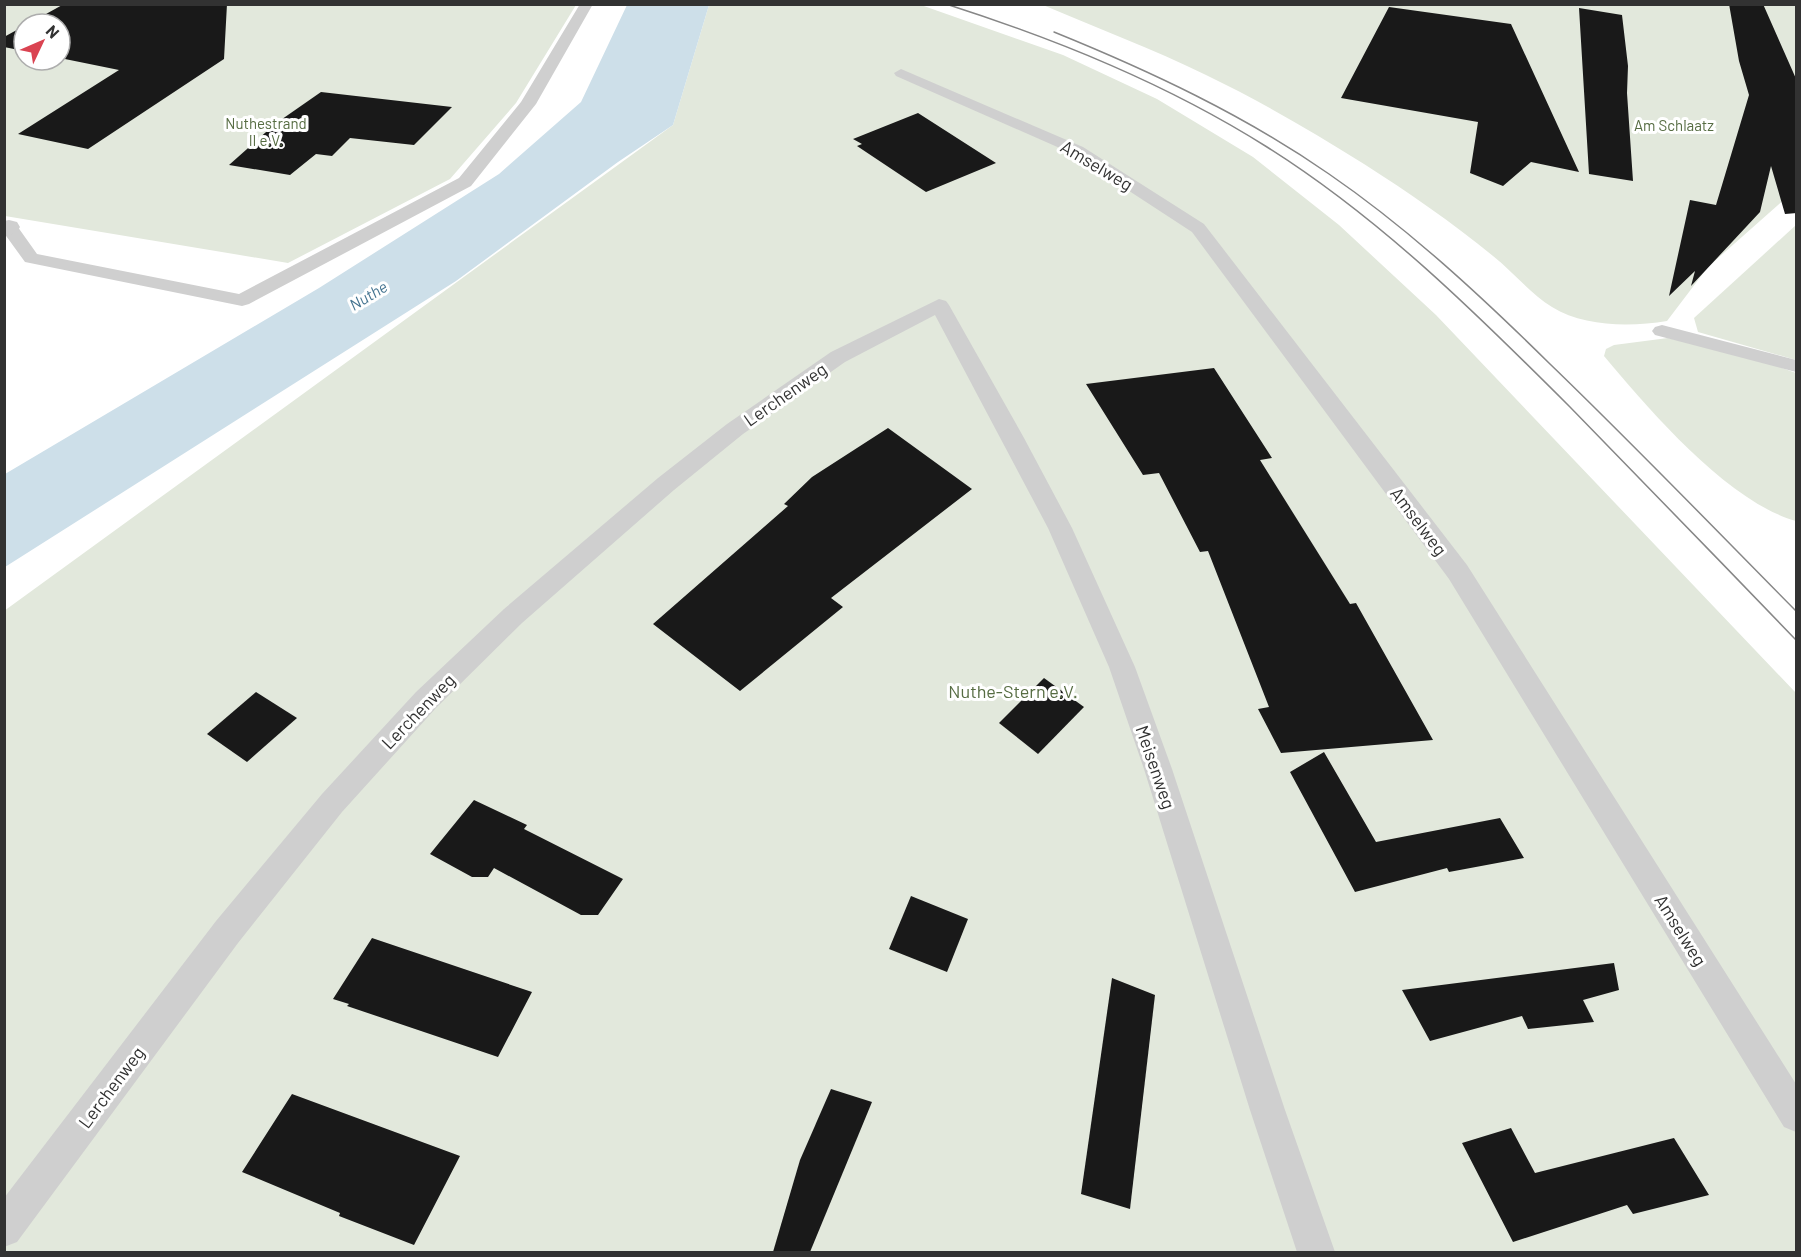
<svg xmlns="http://www.w3.org/2000/svg" width="1801" height="1257" font-family="Barlow,sans-serif">
	<rect width="100%" height="100%" fill="#fff"/>
	<g fill="#e2e8dc" fill-rule="evenodd">
		<path d="M4,5H576L516,103L450,179L288,263L5,216ZM24,24H60V60H24Z"/>
		<path d="M709,5H921L1063,55L1157,99L1253,157L1339,225L1436,315L1796,693V1252H5L4,611L673,125Z"/>
		<path d="M1043,5H1796V189L1708,267L1667,321C1631,327 1584,327 1552,307C1531,294 1513,272 1493,256C1453,223 1408,192 1364,164C1313,132 1260,101 1206,75C1153,49 1097,28 1043,5Z"/>
		<path d="M1796,225V360L1698,332L1694,318Z"/>
		<path d="M1668,338L1754,358L1796,373V521C1728,502 1650,411 1604,356L1606,349L1614,345Z"/>
	</g>
	<path fill="#cddfe9" d="M627,5H709L673,125L618,162L456,281L5,567V474L319,288L499,174L581,102Z"/>
	<g fill="#191919">
		<path d="M64,4H227L224,59L88,149L18,134L119,70L60,58V24H28Z"/>
		<path d="M1729,4H1763L1797,81V213L1785,214L1771,166L1760,212L1691,286L1695,271L1669,296L1690,200L1716,205L1749,95L1739,61Z"/>
		<path d="M1389,7L1511,24L1579,172L1531,162L1503,186L1470,173L1478,122L1341,98Z"/>
		<path d="M1579,8L1622,15L1628,66L1627,93L1633,181L1589,174Z"/>
		<path d="M24,26V51L4,47V37Z"/>
		<path d="M321,92L452,107L414,145L350,138L332,156L316,154L290,175L229,165L275,124Z"/>
		<path d="M918,113L996,163L926,192L857,146L862,144L853,139Z"/>
		<path d="M1214,368L1272,458L1260,460L1350,604L1356,603L1433,740L1281,753L1258,709L1269,707L1208,551L1200,552L1159,473L1143,475L1086,384Z"/>
		<path d="M888,428L972,489L831,598L843,607L740,691L653,624L788,506L784,504L812,477Z"/>
		<path d="M1044,678L1084,707L1038,754L999,723Z"/>
		<path d="M256,692L297,718L247,762L207,734Z"/>
		<path d="M1324,752L1376,842L1500,818L1524,858L1449,872L1447,868L1355,892L1290,772Z"/>
		<path d="M474,800L527,825L524,829L623,879L598,915H581L494,868L488,877H472L430,854Z"/>
		<path d="M911,896L968,919L947,972L889,949Z"/>
		<path d="M372,938L532,992L498,1057L347,1006L349,1004L333,999Z"/>
		<path d="M1614,963L1619,990L1583,1000L1594,1022L1528,1029L1522,1016L1430,1041L1402,990Z"/>
		<path d="M1112,978L1155,995L1130,1209L1081,1194Z"/>
		<path d="M831,1089L872,1102L810,1252H773L800,1160Z"/>
		<path d="M292,1094L460,1156L414,1245L339,1216L340,1213L242,1172Z"/>
		<path d="M1511,1128L1535,1173L1674,1138L1709,1195L1633,1214L1627,1205L1513,1242L1462,1143Z"/>
	</g>
	<g fill="none" stroke-linecap="round" stroke-linejoin="round">
		<g fill="#cfcfcf" fill-rule="evenodd">
			<path d="M580,4H593L536,104L471,186L249,304L242,306L25,262L4,233V223H15L37,254L239,294L459,178L521,102Z"/>
			<path d="M901,69L1083,147L1204,224L1467,565L1796,1084V1132L1784,1127L1449,579L1192,232L1071,153L896,76L894,73Z"/>
			<path d="M939,299L946,301L949,305L1024,438L1072,528L1135,667L1172,769L1285,1110L1335,1252H1297L1250,1110L1144,769L1109,667L1048,528L935,315L845,362L743,434L674,490L522,623L436,708L342,812L238,943L17,1242L4,1247V1198L216,921L322,794L416,692L504,609L658,478L727,424L831,352Z"/>
			<path d="M1662,325L1796,360V372L1655,335L1652,331L1655,327Z"/>
		</g>
		<path fill="#cfcfcf" fill-rule="evenodd" d="M9,220L17,222L20,227L17,232L4,237V221Z"/>
		<g stroke="#878787" stroke-width="1.5">
			<path d="M946,4C1058,40 1167,84 1267,147C1380,218 1476,313 1570,407C1645,484 1721,562 1796,640"/>
			<path d="M1054,32C1150,71 1244,115 1329,174C1409,229 1481,296 1550,364C1634,445 1714,528 1796,611"/>
		</g>
	</g>
	<g text-anchor="middle" dominant-baseline="central" stroke-width="6" stroke-linejoin="round" paint-order="stroke">
		<g font-size="15" fill="#566c42" stroke="#fff">
			<text x="266" y="123">Nuthestrand<tspan x="266" dy="17">II e.V.</tspan></text>
			<text x="1674" y="125">Am Schlaatz</text>
		</g>
		<g font-size="16" font-style="italic" fill="#447490" stroke="#fff">
			<text transform="translate(368 295) rotate(-31)">Nuthe</text>
		</g>
		<g font-size="18" fill="#323232" stroke="#fff">
			<text transform="translate(1097 165) rotate(31)">Amselweg</text>
			<text transform="translate(785 394) rotate(-35)">Lerchenweg</text>
			<text transform="translate(1419 521) rotate(53)">Amselweg</text>
			<text transform="translate(418 711) rotate(-46)">Lerchenweg</text>
			<text transform="translate(1156 767) rotate(71)">Meisenweg</text>
			<text transform="translate(1681 930) rotate(58)">Amselweg</text>
			<text transform="translate(111 1087) rotate(-53)">Lerchenweg</text>
		</g>
		<g font-size="18" fill="#566c42" stroke="#fff">
			<text x="1013" y="691">Nuthe-Stern e.V.</text>
		</g>
	</g>
	<rect width="1801" height="1257" fill="none" stroke="#323232" stroke-width="12"/>
	<g transform="translate(42 42) rotate(46)"><circle r="28" fill="#ffffff" stroke="#adadad" stroke-width="1.5"/>
	<path d="M0-4.5L10 22L0 15L-10 22Z" fill="#da4351"/>
	<text y="-9" font-size="16" font-weight="bold" text-anchor="middle" fill="#323232">N</text>
	</g>
</svg>
